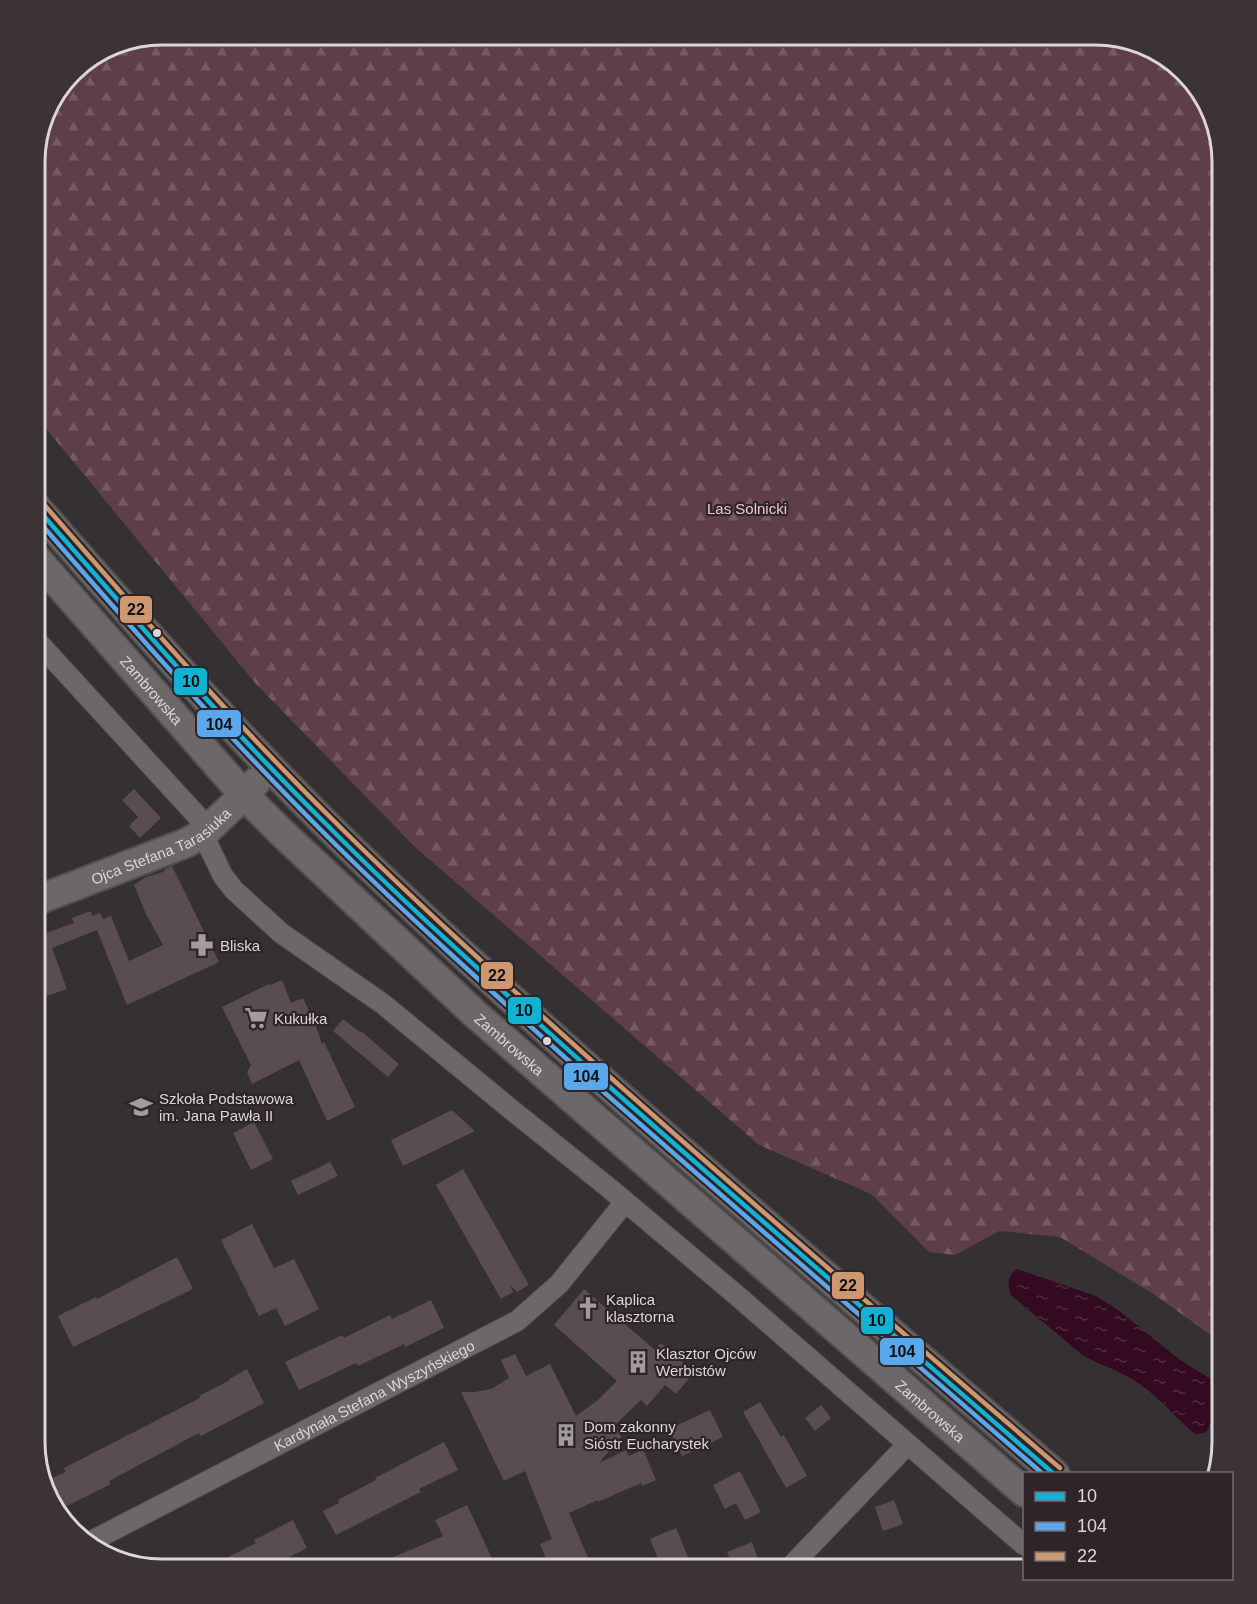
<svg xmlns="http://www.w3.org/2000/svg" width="1257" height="1604" font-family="Arial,sans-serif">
	<defs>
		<pattern id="forest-firs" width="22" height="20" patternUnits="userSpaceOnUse" patternTransform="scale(1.5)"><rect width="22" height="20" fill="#5f3e4c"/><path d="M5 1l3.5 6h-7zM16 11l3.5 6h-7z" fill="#755965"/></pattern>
		<pattern id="water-ripples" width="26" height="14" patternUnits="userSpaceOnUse" patternTransform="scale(1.5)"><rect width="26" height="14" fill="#330a20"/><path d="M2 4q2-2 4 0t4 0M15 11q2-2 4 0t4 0" fill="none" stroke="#502d40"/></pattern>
	</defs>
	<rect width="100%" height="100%" fill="#353032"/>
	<path fill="url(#forest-firs)" d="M162,35H1103L1159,52L1201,91L1222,162V1343L1155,1295L1060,1237L999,1231L955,1255L929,1252L871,1194L759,1145L415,847L256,684L35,415V153L48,105L78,66L113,44Z"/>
	<path fill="url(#water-ripples)" d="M1017,1269L1096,1296L1118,1310L1180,1360L1211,1379L1217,1386L1219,1403L1208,1429L1205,1433L1196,1434L1192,1432C1173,1414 1154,1392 1132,1379C1115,1369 1097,1364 1081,1354L1011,1295C1007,1285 1007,1277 1017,1269Z"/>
	<g fill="#594c52">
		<path d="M134,789L161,818L140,838L129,826L138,817L122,800Z"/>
		<path d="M172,866L219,962L127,1005L97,930L52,948L67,989L35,1000V937L74,923L72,918L91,911L92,916L100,913L103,919L111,916L129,961L163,945L146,914L134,885L146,877L163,872L165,869Z"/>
		<path d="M282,980L291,1003L303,998L316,1026L322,1044L324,1042L355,1107L327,1121L299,1060L252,1084L247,1072L251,1065L222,1007L269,984L270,985Z"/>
		<path d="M343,1019L360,1032L361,1031L399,1064L388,1077L333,1031Z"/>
		<path d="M452,1110L475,1131L403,1166L391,1140Z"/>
		<path d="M254,1122L273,1159L251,1170L233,1133Z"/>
		<path d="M330,1162L338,1176L298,1195L291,1181Z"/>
		<path d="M463,1169L529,1285L517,1292L510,1285L513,1292L501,1299L436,1185Z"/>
		<path d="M252,1224L274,1268L294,1259L319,1309L285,1326L276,1308L259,1316L221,1240Z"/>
		<path d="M177,1257L193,1289L73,1347L58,1316L96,1297L97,1299Z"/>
		<path d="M584,1289L655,1350L661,1343L689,1368L692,1375L676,1394L665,1385L647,1406L641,1400L615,1425L621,1437L599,1463L626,1450L629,1456L643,1449L656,1480L642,1486L641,1483L598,1502V1500L569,1513L589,1560L568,1569H559L554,1558L547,1561L540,1544L552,1539L525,1471L504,1481L461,1392H475L491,1389L509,1378L501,1360L515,1354L526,1376L550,1364L576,1416L598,1400L617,1381L554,1325Z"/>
		<path d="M431,1300L444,1328L405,1347L404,1344L358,1366L356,1363L299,1390L285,1362L342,1335L344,1338L390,1315L392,1319Z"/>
		<path d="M247,1369L264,1403L201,1436L199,1433L109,1481L111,1484L65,1507L50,1479L66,1472L64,1468L200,1398L199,1396L230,1380L229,1379Z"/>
		<path d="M760,1402L781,1437L784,1435L807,1476L786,1488L743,1412Z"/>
		<path d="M821,1405L831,1418L815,1431L805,1418Z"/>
		<path d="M710,1410L723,1437L682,1456L669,1429Z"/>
		<path d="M444,1442L458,1470L419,1489L421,1492L336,1535L323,1511L339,1503L338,1500L376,1480L375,1478Z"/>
		<path d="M740,1471L761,1512L745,1520L736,1503L725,1509L713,1485Z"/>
		<path d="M894,1500L903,1524L883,1531L875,1507Z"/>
		<path d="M467,1505L497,1569H365L443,1536L435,1520Z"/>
		<path d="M293,1520L307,1548L265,1569H204L256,1543L254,1540Z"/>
		<path d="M676,1528L693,1569H662L650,1539Z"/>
		<path d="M752,1542L760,1564L746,1569H734L727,1552Z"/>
	</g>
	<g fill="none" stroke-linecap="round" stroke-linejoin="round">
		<g stroke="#524f50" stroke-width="22">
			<g id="street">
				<path d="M35,639L200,819L208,845L223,876L234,890L281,933L383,1004L513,1111L609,1188L734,1293L1024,1545"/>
				<path id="s1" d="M88,1543L517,1321L559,1284L625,1202"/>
				<path d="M798,1569L794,1563L908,1444"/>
			</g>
		</g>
		<g stroke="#524f50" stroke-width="32">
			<g id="secondary">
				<path d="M35,506C144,630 252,755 372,869C592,1079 826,1275 1055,1474"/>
				<path id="s2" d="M35,557L244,795L280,831L474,1013L1024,1492"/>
				<path id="s3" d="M35,901L186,843L204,833L244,795L256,782"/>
			</g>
		</g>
		<use href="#street" stroke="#6c686a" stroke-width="20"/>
		<use href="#secondary" stroke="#6c686a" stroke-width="28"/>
		<g stroke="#2d2528" stroke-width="9">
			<path id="bus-1" d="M35,506C130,614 224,723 326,824C409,908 497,986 585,1065C740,1203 898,1338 1054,1474"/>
		</g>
		<g stroke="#2d2528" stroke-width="9">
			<path id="bus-2" d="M35,517C128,624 222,731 323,832C405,914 492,992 579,1070C732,1206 888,1339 1043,1474"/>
		</g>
		<g stroke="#2d2528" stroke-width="9">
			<path id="bus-3" d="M41,501C135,609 230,718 332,819C415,902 503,981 591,1060C745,1198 903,1333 1060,1468"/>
		</g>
		<use href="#bus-1" stroke="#13b2d5" stroke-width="4.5"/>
		<use href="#bus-2" stroke="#5aa8eb" stroke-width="4.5"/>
		<use href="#bus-3" stroke="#cd976f" stroke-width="4.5"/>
	</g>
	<defs>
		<g id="pharmacy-bare" transform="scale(1.8)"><path d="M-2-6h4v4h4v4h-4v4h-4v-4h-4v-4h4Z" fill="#a29c9e" stroke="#2d2528" stroke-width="2.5" paint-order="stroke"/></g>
		<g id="supermarket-bare" transform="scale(1.8)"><path d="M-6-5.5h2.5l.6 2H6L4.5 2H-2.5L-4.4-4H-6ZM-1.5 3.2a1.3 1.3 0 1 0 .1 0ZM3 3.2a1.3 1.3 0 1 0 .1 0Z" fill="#a29c9e" stroke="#2d2528" stroke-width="2.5" paint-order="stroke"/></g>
		<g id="school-bare" transform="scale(1.8)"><path d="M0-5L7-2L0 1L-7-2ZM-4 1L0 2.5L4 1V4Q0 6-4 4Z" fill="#a29c9e" stroke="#2d2528" stroke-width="2.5" paint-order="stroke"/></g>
		<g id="church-bare" transform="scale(1.8)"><path d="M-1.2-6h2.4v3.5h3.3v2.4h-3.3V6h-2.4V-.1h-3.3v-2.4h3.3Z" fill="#a29c9e" stroke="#2d2528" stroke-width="2.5" paint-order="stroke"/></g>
		<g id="building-bare" transform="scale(1.8)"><path d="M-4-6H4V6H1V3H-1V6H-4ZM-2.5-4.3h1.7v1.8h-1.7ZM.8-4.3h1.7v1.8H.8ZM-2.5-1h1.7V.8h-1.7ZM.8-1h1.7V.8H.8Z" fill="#a29c9e" stroke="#2d2528" stroke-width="2.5" paint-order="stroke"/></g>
	</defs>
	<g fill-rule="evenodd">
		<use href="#pharmacy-bare" x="202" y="945"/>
		<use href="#supermarket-bare" x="256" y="1018"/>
		<use href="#school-bare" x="141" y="1107"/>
		<use href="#church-bare" x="588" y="1308"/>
		<use href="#building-bare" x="638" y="1362"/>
		<use href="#building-bare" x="566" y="1435"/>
	</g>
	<g fill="#dcd6d8" stroke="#2d2528" stroke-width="2">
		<circle cx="157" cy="633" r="5"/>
		<circle cx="547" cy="1041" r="5"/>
	</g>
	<g text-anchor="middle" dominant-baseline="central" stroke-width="4.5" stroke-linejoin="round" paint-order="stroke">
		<g font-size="15" fill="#f5c2d7" stroke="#2d2528">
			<text x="747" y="508">Las Solnicki</text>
		</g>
		<g font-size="15" fill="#dcd6d8" stroke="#2d2528">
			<text stroke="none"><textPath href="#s2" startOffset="177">Zambrowska</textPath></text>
			<text stroke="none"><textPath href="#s3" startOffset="138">Ojca Stefana Tarasiuka</textPath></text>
			<text stroke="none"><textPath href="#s2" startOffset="681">Zambrowska</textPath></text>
			<text stroke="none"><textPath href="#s1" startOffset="322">Kardynała Stefana Wyszyńskiego</textPath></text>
			<text stroke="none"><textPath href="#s2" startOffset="1239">Zambrowska</textPath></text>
		</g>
		<g font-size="15" fill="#dcd6d8" stroke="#2d2528" text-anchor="start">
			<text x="220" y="945">Bliska</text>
			<text x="274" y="1018">Kukułka</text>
			<text x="159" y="1098">Szkoła Podstawowa<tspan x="159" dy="17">im. Jana Pawła II</tspan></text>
			<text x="606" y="1299">Kaplica<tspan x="606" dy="17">klasztorna</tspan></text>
			<text x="656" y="1353">Klasztor Ojców<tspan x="656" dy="17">Werbistów</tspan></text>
			<text x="584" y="1426">Dom zakonny<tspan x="584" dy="17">Sióstr Eucharystek</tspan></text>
		</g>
	</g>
	<path d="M0 0H1257V1604H0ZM162 45H1095A117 117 0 0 1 1212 162V1442A117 117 0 0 1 1095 1559H162A117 117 0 0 1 45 1442V162A117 117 0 0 1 162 45Z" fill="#3b3336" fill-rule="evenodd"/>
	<path fill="none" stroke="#dcd6d8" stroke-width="3" d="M162 45H1095A117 117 0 0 1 1212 162V1442A117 117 0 0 1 1095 1559H162A117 117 0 0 1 45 1442V162A117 117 0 0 1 162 45Z"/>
	<g stroke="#2d2528" stroke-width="2">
		<rect x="119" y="595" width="34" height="29" rx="6" fill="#cd976f"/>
		<rect x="173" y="667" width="35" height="29" rx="6" fill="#13b2d5"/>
		<rect x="196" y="709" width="46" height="29" rx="6" fill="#5aa8eb"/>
		<rect x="480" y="961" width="34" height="29" rx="6" fill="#cd976f"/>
		<rect x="507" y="996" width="35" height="29" rx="6" fill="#13b2d5"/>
		<rect x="563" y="1062" width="46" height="29" rx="6" fill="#5aa8eb"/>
		<rect x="831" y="1271" width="34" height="29" rx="6" fill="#cd976f"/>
		<rect x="860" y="1306" width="34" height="29" rx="6" fill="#13b2d5"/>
		<rect x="879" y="1337" width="46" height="29" rx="6" fill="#5aa8eb"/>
	</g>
	<g font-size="16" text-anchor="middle" font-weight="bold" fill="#111">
		<text x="136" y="615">22</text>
		<text x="191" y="687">10</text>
		<text x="219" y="730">104</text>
		<text x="497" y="981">22</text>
		<text x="524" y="1016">10</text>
		<text x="586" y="1082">104</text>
		<text x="848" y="1291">22</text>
		<text x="877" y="1326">10</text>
		<text x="902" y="1357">104</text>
	</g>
	<rect x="1023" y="1472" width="210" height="108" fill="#2d2528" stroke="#736c6e" stroke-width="1.5"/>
	<rect x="1035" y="1492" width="30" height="9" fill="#13b2d5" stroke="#736c6e" stroke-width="1.5"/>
	<text x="1077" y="1502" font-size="18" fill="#dcd6d8">10</text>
	<rect x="1035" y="1522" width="30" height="9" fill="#5aa8eb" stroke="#736c6e" stroke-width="1.5"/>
	<text x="1077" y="1532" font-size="18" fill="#dcd6d8">104</text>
	<rect x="1035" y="1552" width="30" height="9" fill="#cd976f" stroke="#736c6e" stroke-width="1.5"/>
	<text x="1077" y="1562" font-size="18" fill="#dcd6d8">22</text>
</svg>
